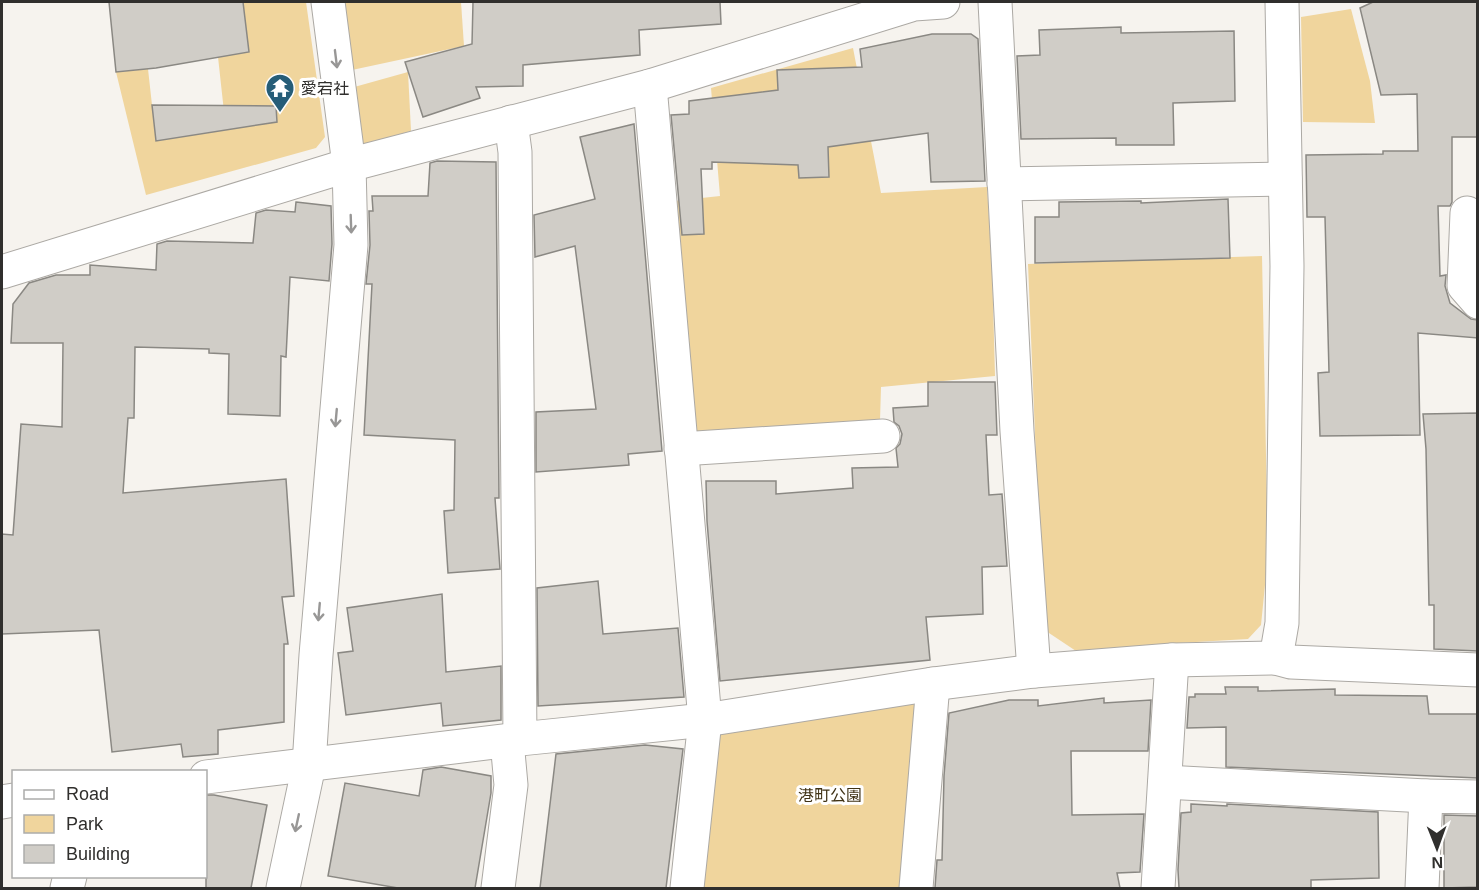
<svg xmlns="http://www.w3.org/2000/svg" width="1479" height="890" font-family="Helvetica,'Noto Sans JP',sans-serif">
	<rect width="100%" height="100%" fill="#f6f3ee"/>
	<g fill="#f0d59d">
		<path d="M243,2H306L325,137L316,148L146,195L116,72L148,69L156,141L226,130L218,57L249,52Z"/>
		<path d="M335,2H461L464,46L338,73Z"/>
		<path d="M1351,9L1370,81L1375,123L1303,122L1301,17Z"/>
		<path d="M853,48L881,193L987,187L992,265L995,376L881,387L880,421L692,436L674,201L720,196L711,88Z"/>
		<path d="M408,72L411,131L347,149L340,91Z"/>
		<path d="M1262,256L1268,555L1261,625L1248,639L1161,644L1076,651L1043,629L1028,264Z"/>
		<path d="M933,684L918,888H687L705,720Z"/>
	</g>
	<g fill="#d0cdc7" stroke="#8a8883" stroke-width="1.5">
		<path d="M109,2H243L249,52L156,68L116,72Z"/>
		<path d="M473,2H720L721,24L639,30L640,55L523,65V86L476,87L480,98L423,117L405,62L472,44Z"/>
		<path d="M1373,2H1478V137H1452V202L1450,206H1438L1440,276L1446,275L1445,286L1450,303L1471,319L1478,320V338L1418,333L1420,435L1320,436L1318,373L1329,372L1325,217H1307L1306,155L1383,154V151H1418L1417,94L1381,95L1360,8Z"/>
		<path d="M1121,27V33L1234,31L1235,101L1173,103L1174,145H1116V138L1021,139L1017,56L1040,55L1039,30Z"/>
		<path d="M932,34H971L978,39L985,181L931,182L928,133L828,147L829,177L799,178L798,165L712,162V169H701L704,234L682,235L671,115L689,114V101L778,90L777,70L862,67L860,49Z"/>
		<path d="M152,105L276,106L277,122L156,141Z"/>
		<path d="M634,124L662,451L628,454L629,465L536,472V412L596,409L575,246L535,257L534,215L595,199L580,137Z"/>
		<path d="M437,161L496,162L499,498H495L500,569L448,573L444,511L454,510L455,440L364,435L372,284H366L370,245L369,211H373L372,196H428L430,163Z"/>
		<path d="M1228,199L1230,258L1035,263V217H1059V202L1141,201V203Z"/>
		<path d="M296,202L331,206L332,244L329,281L290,277L286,357L281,356L280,416L228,414L229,354L209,353V349L135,347L134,418H128L123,493L286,479L294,596L282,597L288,644H284V722L218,730V754L183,757L181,744L112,752L99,630L2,634V534L13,535L21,424L62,427L63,343H11L13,304L29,283L56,275H90V265L156,270L157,244L167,241L253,243L256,213L266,210L295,212Z"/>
		<path d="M928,382H995L997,435H986L989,495L1002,494L1007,566L982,567L983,614L926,617L930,660L720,681L707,521L706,481H776V494L853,488L852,468L898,467L896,448L900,444L902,434L899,426L894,422L893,408L928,406Z"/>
		<path d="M1478,413V651L1434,649V605H1429L1426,449L1423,414Z"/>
		<path d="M598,581L603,634L678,628L684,697L538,706L537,588Z"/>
		<path d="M442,594L446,672L501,666V720L443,726L441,703L346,715L338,653L353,651L347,608Z"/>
		<path d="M1225,687H1258V691L1335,689V695L1427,696L1429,714H1478V778L1226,767V727L1187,728L1189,697H1195V694H1226Z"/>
		<path d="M1104,698V703L1151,700L1148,751H1071L1072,815L1144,814L1140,872L1117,873L1120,888H935L937,860H942L944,776L949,713L1009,700H1038V706Z"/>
		<path d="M645,745L683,749L666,888H540L556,754Z"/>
		<path d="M441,767L491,776V793L475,888H398L328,876L345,783L419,796L423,770Z"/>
		<path d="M206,795H214L267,805L251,888H206Z"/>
		<path d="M1191,804L1227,806V804L1378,812L1379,878L1311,880V888H1179L1178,870L1181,813L1191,812Z"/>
		<path d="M1444,815L1478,816V887L1444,888Z"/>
	</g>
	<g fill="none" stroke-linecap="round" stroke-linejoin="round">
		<g stroke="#aca9a4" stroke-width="35">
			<g id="minor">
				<path d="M995,2L1017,431L1034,671"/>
				<path d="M650,86L705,720L687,888"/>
				<path d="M511,122L515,152L520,739"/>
				<path d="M1004,184L1285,179"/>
				<path d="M1467,213L1464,286L1478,302"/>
				<path d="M2,272L349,165L650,86L914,4L943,2"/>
				<path d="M681,449L883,436"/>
				<path d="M1276,658L1291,662L1478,670"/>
				<path d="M206,777L520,739L705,720L933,684L1034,671L1172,660L1276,658L1282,623L1287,266L1282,2"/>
				<path d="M1165,782L1426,796"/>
				<path d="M2,802L14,800"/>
				<path d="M67,888L70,876"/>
				<path d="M283,888L309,765L316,655L351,245L349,165L328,2"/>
				<path d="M498,888L511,785L507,741"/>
				<path d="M916,888L933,684"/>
				<path d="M1158,888L1172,660"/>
				<path d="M1422,888L1426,796L1478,797"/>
			</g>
		</g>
		<use href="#minor" stroke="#fff" stroke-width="33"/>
	</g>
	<defs><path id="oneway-shaft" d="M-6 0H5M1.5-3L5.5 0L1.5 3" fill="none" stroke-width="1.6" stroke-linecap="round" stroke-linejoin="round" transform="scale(1.5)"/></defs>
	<g stroke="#989796">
		<use href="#oneway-shaft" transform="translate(336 59) rotate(83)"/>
		<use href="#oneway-shaft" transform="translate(351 224) rotate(88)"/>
		<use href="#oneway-shaft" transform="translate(336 418) rotate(95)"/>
		<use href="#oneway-shaft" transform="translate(319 612) rotate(95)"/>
		<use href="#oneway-shaft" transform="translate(297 823) rotate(102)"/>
	</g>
	<defs>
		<g id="temple-pin" transform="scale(1.5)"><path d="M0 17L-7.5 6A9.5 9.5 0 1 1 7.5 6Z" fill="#265d78" stroke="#fff"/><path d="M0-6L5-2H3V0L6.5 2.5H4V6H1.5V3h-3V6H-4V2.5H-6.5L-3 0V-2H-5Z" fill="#fff"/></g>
	</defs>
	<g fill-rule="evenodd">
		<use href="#temple-pin" x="280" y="88"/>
	</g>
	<g text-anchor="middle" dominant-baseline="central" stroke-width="6" stroke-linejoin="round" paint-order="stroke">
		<g font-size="16" fill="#302f2d" stroke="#fff" text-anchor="start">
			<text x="301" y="88">愛宕社</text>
		</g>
		<g font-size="16" fill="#3f3215" stroke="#fff">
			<text x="830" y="795">港町公園</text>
		</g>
	</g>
	<rect width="1479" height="890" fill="none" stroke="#302f2d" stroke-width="6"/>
	<rect x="12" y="770" width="195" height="108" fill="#ffffff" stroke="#acacab" stroke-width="1.5"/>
	<rect x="24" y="790" width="30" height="9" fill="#ffffff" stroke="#acacab" stroke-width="1.5"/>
	<text x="66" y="800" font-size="18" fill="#302f2d">Road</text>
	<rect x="24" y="815" width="30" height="18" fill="#f0d59d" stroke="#acacab" stroke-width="1.5"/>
	<text x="66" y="830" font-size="18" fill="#302f2d">Park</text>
	<rect x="24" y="845" width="30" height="18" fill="#d0cdc7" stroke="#acacab" stroke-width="1.5"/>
	<text x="66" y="860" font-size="18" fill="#302f2d">Building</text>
	<g transform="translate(1437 848) rotate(179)" stroke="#ffffff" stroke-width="4.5" paint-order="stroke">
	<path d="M0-4.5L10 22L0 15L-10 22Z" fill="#302f2d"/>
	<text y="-9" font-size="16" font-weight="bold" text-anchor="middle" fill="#302f2d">N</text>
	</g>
</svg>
